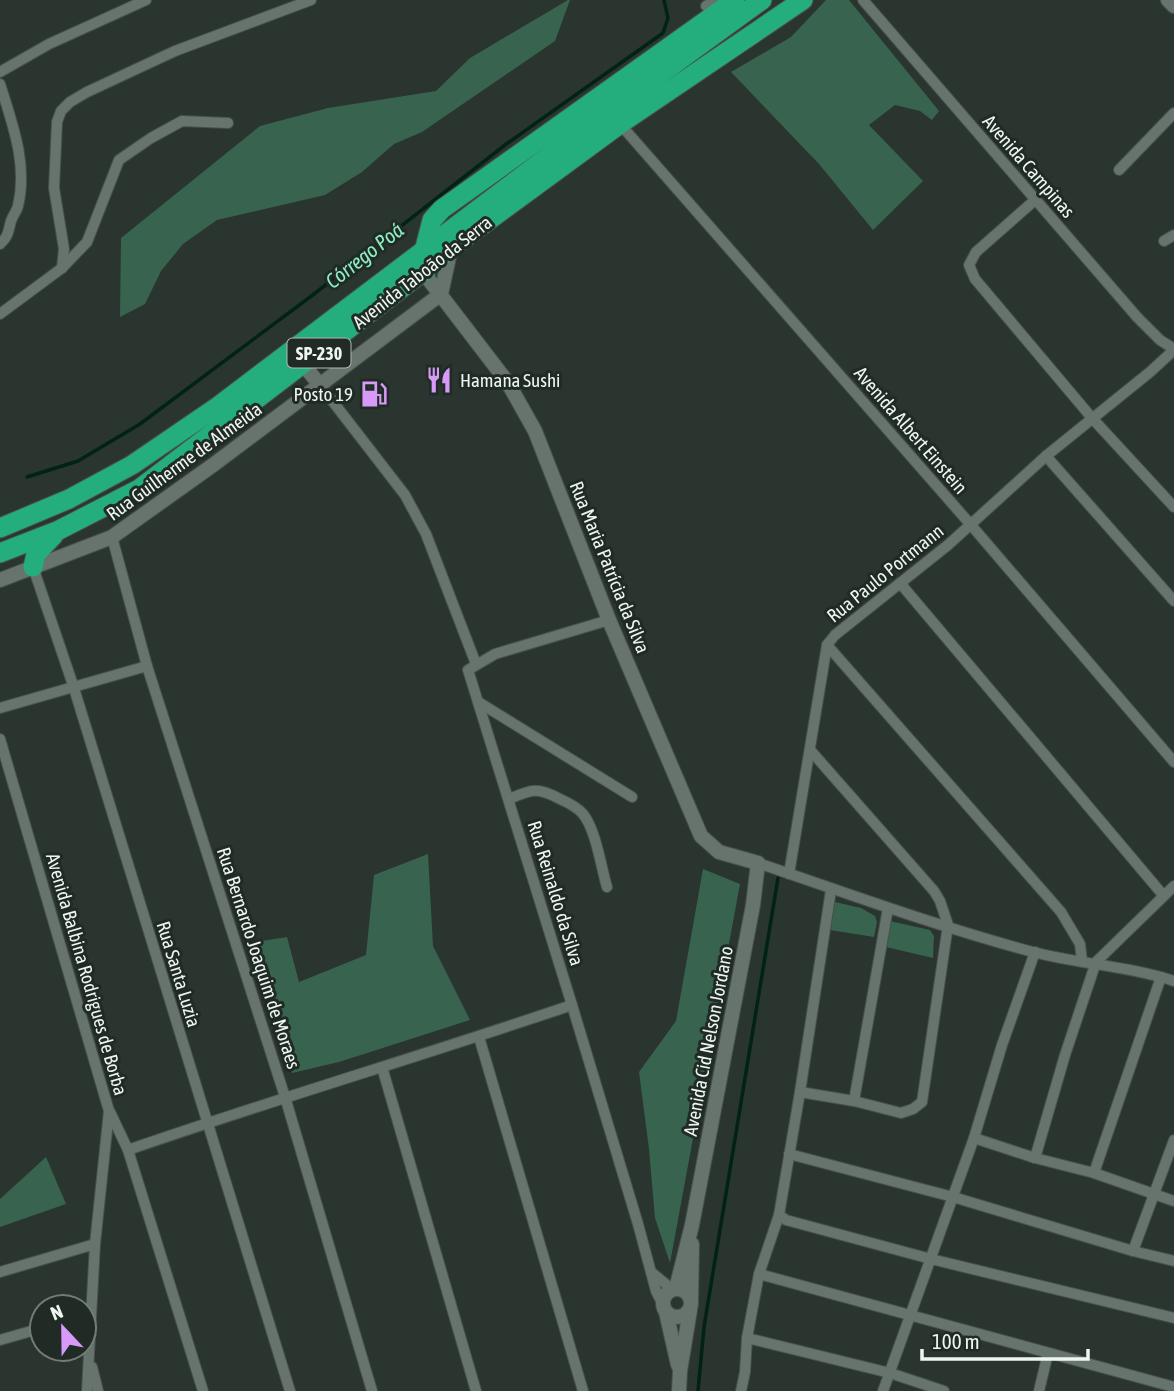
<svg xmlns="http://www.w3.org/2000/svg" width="1174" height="1391" font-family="'Asap Condensed',sans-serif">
	<rect width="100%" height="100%" fill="#2a3530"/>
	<g fill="#37634f">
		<path d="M568,0H570L555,41L422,132L394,144L362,172L325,195L217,220L183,244L161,271L145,304L120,317L121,238L260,126L328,108L436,91L470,58Z"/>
		<path d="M826,0H849L939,111L932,120L920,111L895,105L869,125L923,181L873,230L819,164L731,72L791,37Z"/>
		<path d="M428,854L433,946L470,1020L339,1062L292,1073L250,943L287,937L299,982L366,955L374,875Z"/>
		<path d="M703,869L740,884L670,1263L655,1218L649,1149L639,1072L676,1021Z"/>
		<path d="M835,902L861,908L875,916L877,922L874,937L830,930Z"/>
		<path d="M890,921L930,930L934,936L933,958L886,947Z"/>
		<path d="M46,1157L66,1204L0,1227V1199Z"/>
	</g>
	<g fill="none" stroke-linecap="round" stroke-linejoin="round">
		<g stroke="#002316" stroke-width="3.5">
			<path d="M27,477L78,461L140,424L314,294L505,145L663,33L668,18L664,0"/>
			<path d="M698,1391L704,1327L778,878"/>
		</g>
		<g stroke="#48514c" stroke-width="12">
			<g id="street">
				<path d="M863,0L1137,317L1160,340L1174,349"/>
				<path d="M706,6L716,0"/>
				<path d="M0,72L49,44L146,0"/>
				<path d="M0,84C12,123 28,164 18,206C17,211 13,215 11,221C8,231 9,236 0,244"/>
				<path d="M620,124L971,525L1174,762"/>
				<path d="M1119,170L1174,113"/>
				<path d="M1035,200L976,252L969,265L975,279L1092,418L1174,507"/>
				<path d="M1164,241L1174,235"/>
				<path d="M62,268L64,249L54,188L57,122L61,111L70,102L87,92L175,51L311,0"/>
				<path d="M0,314L62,268L87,242L119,160L151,138L182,121L228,123"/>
				<path d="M320,385L405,495L426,534L476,664"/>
				<path d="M1046,456L1174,601"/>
				<path d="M112,537L147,666L285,1097L372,1391"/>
				<path d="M33,567L73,685L290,1391"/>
				<path d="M900,583L1163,895"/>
				<path d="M609,620L495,654L468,670L572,1005L638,1224L656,1291L663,1305"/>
				<path d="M827,645L1061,912L1080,944L1082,961"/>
				<path d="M480,703L632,797"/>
				<path d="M0,708L147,666"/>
				<path d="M0,739L109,1111L95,1244L87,1391"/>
				<path d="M509,799C532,789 538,787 560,799C569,803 577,807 583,814C596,830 601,867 607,887"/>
				<path d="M758,863C849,894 939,927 1033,952C1079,964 1128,966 1174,981"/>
				<path d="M789,874L827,645L835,635L948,545L1046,456L1150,372L1174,350"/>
				<path d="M479,1037L583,1391"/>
				<path d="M382,1067L476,1391"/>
				<path d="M800,1092L831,890"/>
				<path d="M854,1101L888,908"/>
				<path d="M110,1112L128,1150L203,1391"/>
				<path d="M974,1138L1035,1158L1094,1173L1174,1201"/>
				<path d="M128,1150C275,1099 425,1055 572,1005"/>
				<path d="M789,1154L953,1197L1133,1251L1174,1261"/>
				<path d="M1035,1158L1065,1055L1096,962L1174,886"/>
				<path d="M1094,1173L1161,977"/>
				<path d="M779,1215L786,1220L931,1259L1174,1318"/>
				<path d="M1133,1251L1174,1140"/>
				<path d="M0,1272L95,1244"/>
				<path d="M651,1272L673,1290"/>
				<path d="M759,1274L1174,1387"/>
				<path d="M747,1338L890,1373L944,1391"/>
				<path d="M0,1340L42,1328"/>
				<path d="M92,1367L98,1391"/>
				<path d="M741,1391L745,1372L747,1338L759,1274L779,1215L800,1092L854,1101L901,1113L913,1109L922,1102L948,925L940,901L934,891L811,751"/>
				<path d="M883,1391L974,1138L1002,1045L1035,952"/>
				<path d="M1039,1391L1048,1353"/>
			</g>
		</g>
		<g stroke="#48514c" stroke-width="16">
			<g id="secondary">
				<path d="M1168,0L1174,6"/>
				<path d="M423,272L508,383L535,431L609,620L701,836L719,852L758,863L753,905L692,1225L676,1289"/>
				<path d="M441,294L451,248"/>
				<path d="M297,357L320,385"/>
				<path d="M0,580L112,537L213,465L441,294"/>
				<circle cx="677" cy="1303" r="14"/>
				<path d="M691,1301L692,1244"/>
				<path d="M666,1312L678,1365"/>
				<path d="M679,1391L680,1371L690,1310"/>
			</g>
		</g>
		<g stroke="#48514c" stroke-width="21">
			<g id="highway">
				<path d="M423,255L432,220L442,209L735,0"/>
				<path d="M0,528L69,499L132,465L217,407L563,145L762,0"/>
				<path d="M0,553L59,530L139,489L423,272L451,248L620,124L803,0"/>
				<path d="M33,567L36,554L54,535"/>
			</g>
		</g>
		<use href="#street" stroke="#67736d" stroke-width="10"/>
		<use href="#secondary" stroke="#67736d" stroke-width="14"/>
		<use href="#highway" stroke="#25ae7d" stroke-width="19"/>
	</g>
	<defs>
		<g id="restaurant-bare" transform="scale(2.1)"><path d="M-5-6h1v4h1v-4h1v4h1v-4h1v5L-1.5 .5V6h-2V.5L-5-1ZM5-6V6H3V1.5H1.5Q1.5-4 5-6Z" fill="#d89af8" stroke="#202b26" stroke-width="2.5" paint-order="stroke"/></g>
		<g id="fuel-bare" transform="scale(2.1)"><path d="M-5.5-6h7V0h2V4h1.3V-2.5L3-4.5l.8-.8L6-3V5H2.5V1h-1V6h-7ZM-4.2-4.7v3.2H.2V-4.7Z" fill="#d89af8" stroke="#202b26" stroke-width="2.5" paint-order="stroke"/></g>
	</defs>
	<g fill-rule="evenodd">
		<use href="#restaurant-bare" x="439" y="380"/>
		<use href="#fuel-bare" x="374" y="394"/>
	</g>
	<g text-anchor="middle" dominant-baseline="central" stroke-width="6" stroke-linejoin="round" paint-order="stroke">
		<rect fill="#202b26" stroke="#b1b9b5" stroke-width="2" x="287.5" y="338.5" width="63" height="29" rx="5"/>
		<g font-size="18" font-weight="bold" fill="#eff6f2">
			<text x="319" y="353">SP-230</text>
		</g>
		<g font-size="19" fill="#eff6f2" stroke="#202b26">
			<text transform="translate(1029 166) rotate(49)">Avenida Campinas</text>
			<text transform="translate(422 272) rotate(-38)">Avenida Taboão da Serra</text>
			<text transform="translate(911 430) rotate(49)">Avenida Albert Einstein</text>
			<text transform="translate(184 461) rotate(-36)">Rua Guilherme de Almeida</text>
			<text transform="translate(610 567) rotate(68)">Rua Maria Patrícia da Silva</text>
			<text transform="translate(885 573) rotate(-39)">Rua Paulo Portmann</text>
			<text transform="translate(556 893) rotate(73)">Rua Reinaldo da Silva</text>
			<text transform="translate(259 958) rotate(72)">Rua Bernardo Joaquim de Moraes</text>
			<text transform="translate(87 974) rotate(74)">Avenida Balbina Rodrigues de Borba</text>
			<text transform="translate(179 974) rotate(73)">Rua Santa Luzia</text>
			<text transform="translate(708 1041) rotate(-79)">Avenida Cid Nelson Jordano</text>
		</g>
		<g font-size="19" fill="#eff6f2" stroke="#202b26" text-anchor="start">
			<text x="460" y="380">Hamana Sushi</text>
			<text x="353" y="394" text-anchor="end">Posto 19</text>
		</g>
		<g font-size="21" font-style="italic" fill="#8eeec3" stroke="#202b26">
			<text transform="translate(364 255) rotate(-38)">Córrego Poá</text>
		</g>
	</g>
	<g transform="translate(63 1328) rotate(338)"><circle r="33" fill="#202b26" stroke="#737c78" stroke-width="2"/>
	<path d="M0-5L12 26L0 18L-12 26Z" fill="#d89af8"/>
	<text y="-10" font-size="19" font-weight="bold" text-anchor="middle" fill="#eff6f2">N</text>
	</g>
	<path d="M922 1349v10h166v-10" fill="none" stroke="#eff6f2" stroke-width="3.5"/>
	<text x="932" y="1349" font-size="21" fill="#eff6f2" stroke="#202b26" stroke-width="5" paint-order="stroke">100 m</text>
</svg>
